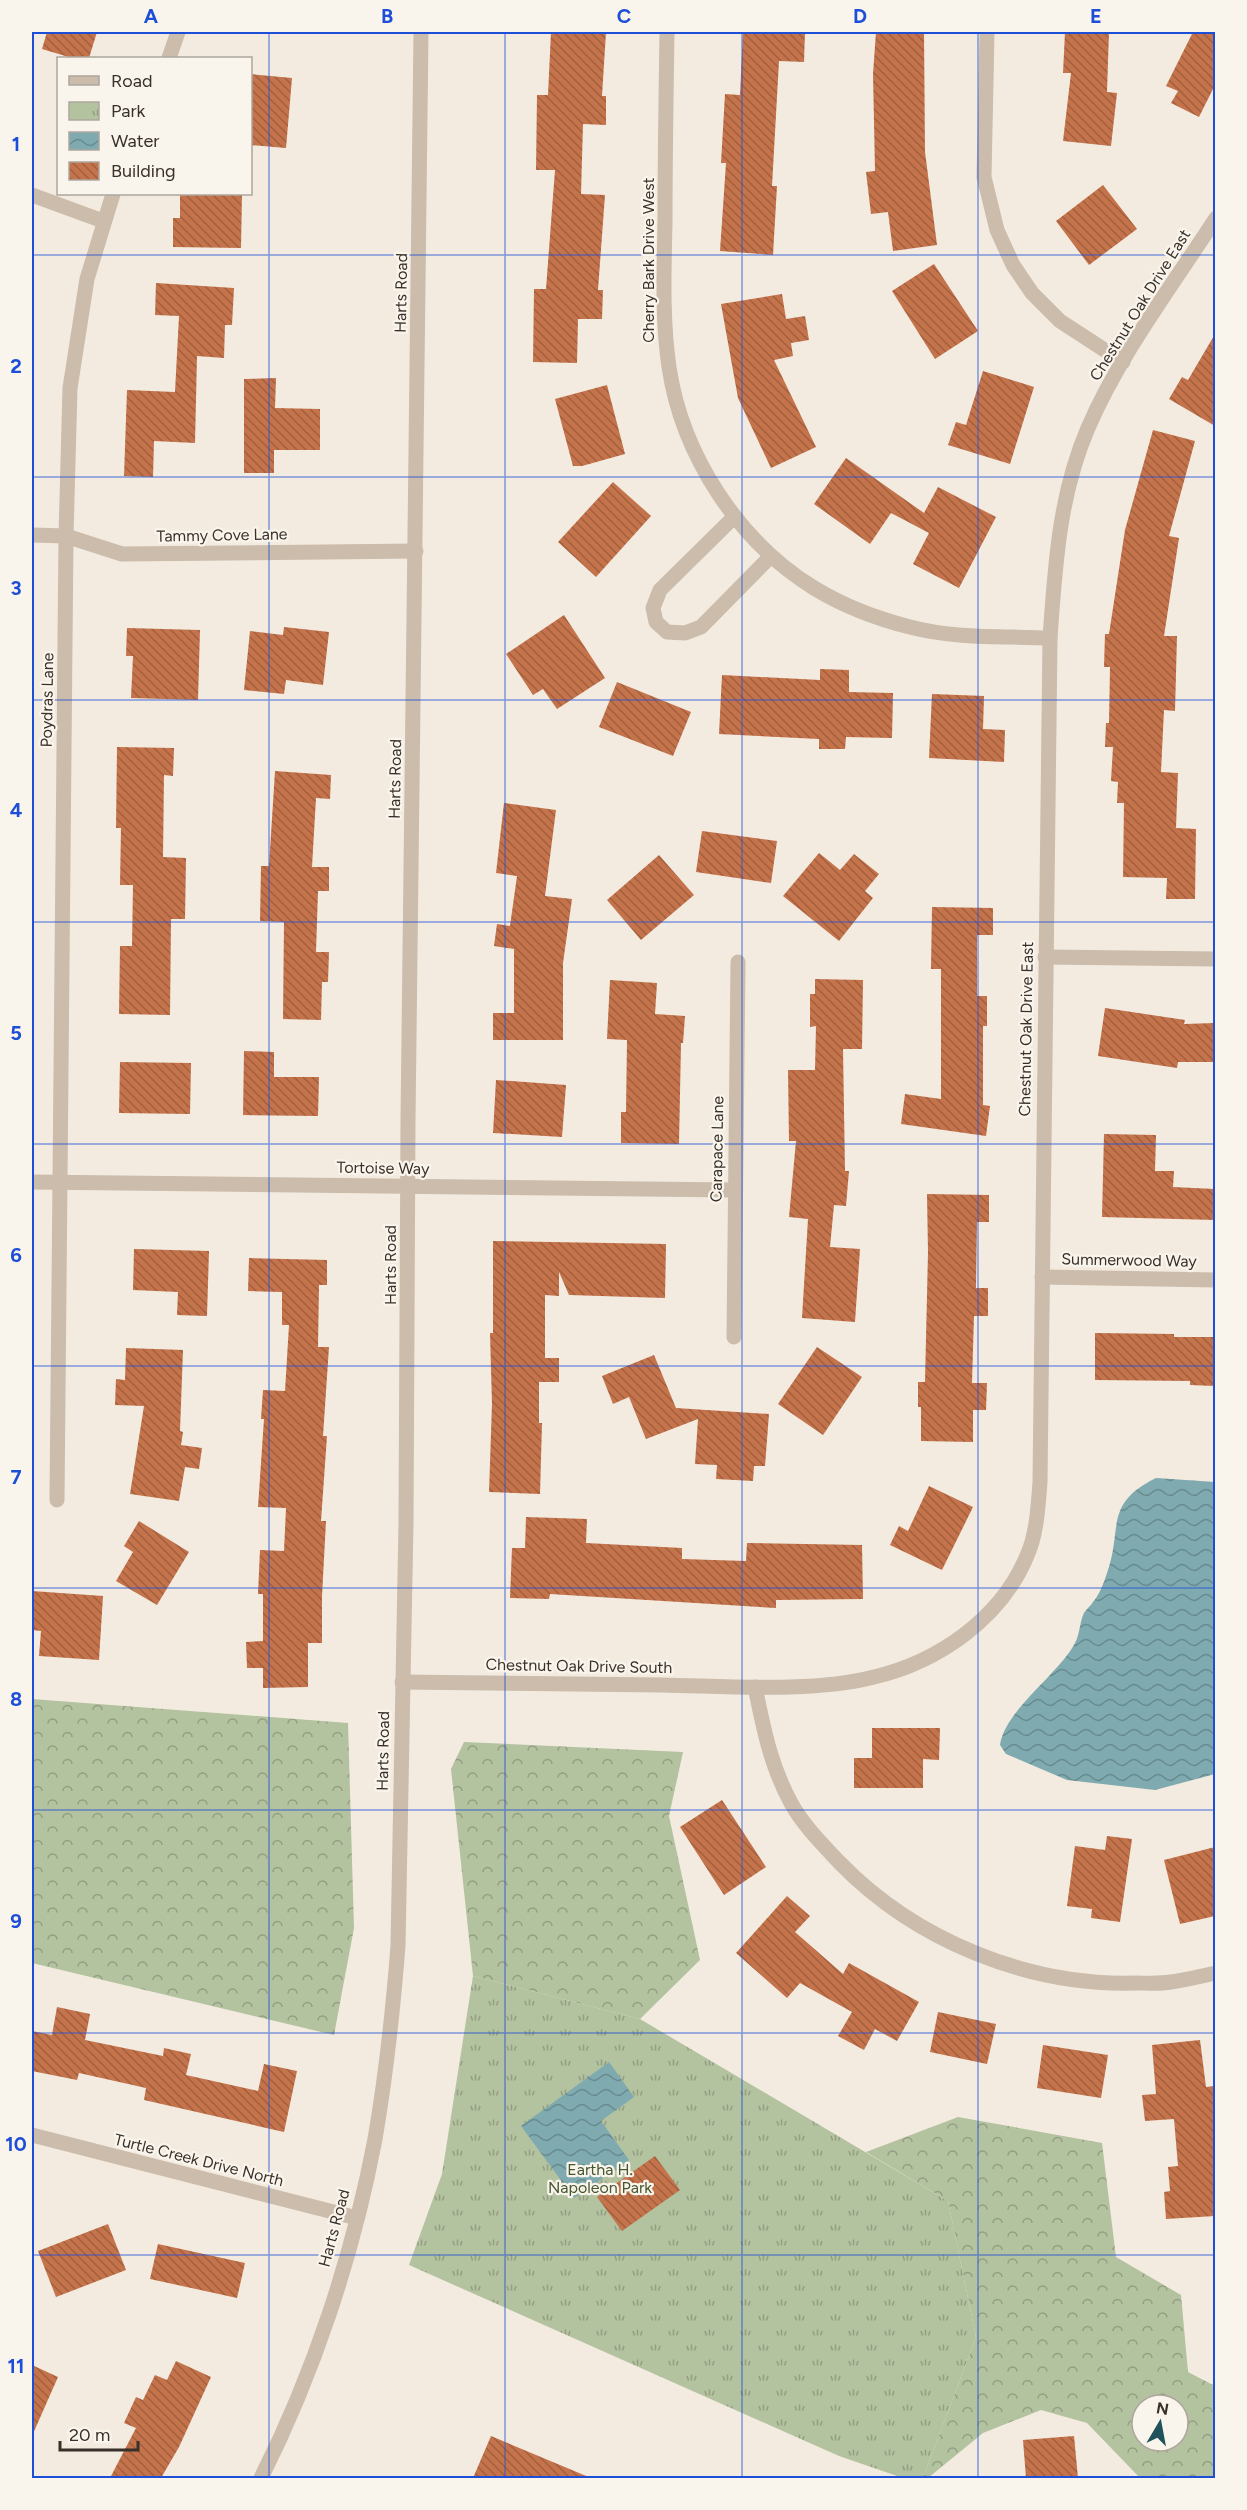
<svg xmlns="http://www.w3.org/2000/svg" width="1247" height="2510" font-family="Figtree,sans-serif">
	<defs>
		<pattern id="forest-crowns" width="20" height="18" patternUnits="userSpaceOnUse" patternTransform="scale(1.5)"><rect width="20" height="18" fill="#b3c29f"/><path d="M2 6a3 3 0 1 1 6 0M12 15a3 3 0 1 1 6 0" fill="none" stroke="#939e82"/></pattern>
		<pattern id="park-tufts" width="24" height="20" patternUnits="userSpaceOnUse" patternTransform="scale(1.5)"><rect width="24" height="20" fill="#b3c29f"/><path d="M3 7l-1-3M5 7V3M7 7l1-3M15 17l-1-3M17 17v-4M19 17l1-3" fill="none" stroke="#939e82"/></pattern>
		<pattern id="water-waves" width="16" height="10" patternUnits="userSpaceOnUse" patternTransform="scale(1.5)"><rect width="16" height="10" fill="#7eaab0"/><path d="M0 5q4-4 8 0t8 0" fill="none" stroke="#688b8f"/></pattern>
		<pattern id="building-back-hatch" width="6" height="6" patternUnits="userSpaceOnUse" patternTransform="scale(1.5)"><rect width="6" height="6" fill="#c5734b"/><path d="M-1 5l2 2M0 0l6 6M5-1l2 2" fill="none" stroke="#a15f3f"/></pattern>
	</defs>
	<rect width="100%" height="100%" fill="#f3ebdf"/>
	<g fill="url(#forest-crowns)" fill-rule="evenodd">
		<path d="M32,1699L348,1723L354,1928L334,2035L32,1963Z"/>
		<path d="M464,1742L683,1752L669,1816L700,1960L640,2019L473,1976L451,1769Z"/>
		<path d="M958,2117L1102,2143L1116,2257L1181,2295L1188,2372L1215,2386V2478H1140L1087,2423L1041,2410L983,2433L928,2478H923L976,2337L948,2201L866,2152ZM1142,2405H1178V2441H1142Z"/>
	</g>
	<path fill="url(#park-tufts)" d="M473,1976L640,2019L948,2201L976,2337L923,2478H903L839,2456L409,2265L442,2174Z"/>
	<g fill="url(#water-waves)">
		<path d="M1156,1478L1215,1482V1774L1155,1790L1067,1780L1006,1754L1000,1745C1005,1710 1059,1674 1075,1643C1080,1634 1080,1620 1084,1613C1086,1609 1091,1606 1093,1602C1099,1595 1104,1583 1107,1573C1123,1529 1103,1504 1156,1478Z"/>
		<path d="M609,2062L634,2097L601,2121L629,2160L574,2198L521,2126Z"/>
	</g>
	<g fill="url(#building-back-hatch)">
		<path d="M47,32H97L89,58H72L42,49Z"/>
		<path d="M551,32H606L602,96H606V125L583,124L581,194L605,195L598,290H603L602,319H578L577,363L533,362L534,289H546L555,170H536L537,95H548Z"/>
		<path d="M743,32H805L804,62L779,61L772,186H777L773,255L720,251L726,163H721L725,94L740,95Z"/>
		<path d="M876,32H924L925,152L937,245L893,251L888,212L871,214L866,172L875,171L873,74Z"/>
		<path d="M1065,32H1109L1107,92L1117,93L1111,146L1063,141L1071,73H1063Z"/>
		<path d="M1193,32H1215V85L1199,117L1171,103L1178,91L1166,86Z"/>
		<path d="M250,74L292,78L286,148L250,145Z"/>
		<path d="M1103,185L1137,229L1089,265L1056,221Z"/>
		<path d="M180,194H242L241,248L173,247V218H180Z"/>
		<path d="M934,264L978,331L935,359L892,291Z"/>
		<path d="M156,283L234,288L232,325H225L224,358L197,356L195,443L154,441L153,477L124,476L127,390L175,392L179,316L155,315Z"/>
		<path d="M782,294L786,319L805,316L809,340L791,343L793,356L774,360L816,447L771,468L738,398L721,304Z"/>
		<path d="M1215,334V426L1169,399L1182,377L1188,380Z"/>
		<path d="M983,371L1034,387L1010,464L948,445L956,422L966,425Z"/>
		<path d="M276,378L275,408L320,409V450H274V473H244V379Z"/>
		<path d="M607,385L625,454L582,466H573L555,399Z"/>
		<path d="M1153,430L1195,441L1169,536L1179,538L1164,636H1177L1175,711L1164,710L1161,772L1178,773L1176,828L1196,829L1195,899H1166L1167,878L1123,877L1124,803H1117L1118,782L1111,781L1113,747H1105L1106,723H1109L1110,667H1104L1105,634H1109L1125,530Z"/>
		<path d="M846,458L924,513L938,487L996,517L959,588L913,564L929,533L891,513L870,544L814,504Z"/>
		<path d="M613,482L651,516L596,577L558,542Z"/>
		<path d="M564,615L605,678L557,709L543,689L533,695L506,654Z"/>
		<path d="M284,627L329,632L323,685L286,680L284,694L244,690L250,631L283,635Z"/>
		<path d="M127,628L200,630L198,700L131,698L133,656H126Z"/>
		<path d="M820,669L849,670V692L893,693L892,738L846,737L845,749H819V739L719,734L722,675L820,680Z"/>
		<path d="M617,682L691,712L673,756L599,727Z"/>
		<path d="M932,694L984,696L983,729L1005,730L1004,762L929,758Z"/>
		<path d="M117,747L174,748L173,776L164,775L163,857L186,858L185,919H171L170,1015L119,1014L120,946H132L133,885H120L121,828H116Z"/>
		<path d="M275,771L331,775L330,799L316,798L312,867H329V891H318L316,952H329L328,982H322L321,1020L283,1019L284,922L260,921L261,866H269Z"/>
		<path d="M504,803L556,810L545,896L572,899L563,963V1040H493V1013H514V949L494,946L497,924L510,926L517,876L496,873Z"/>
		<path d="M702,831L777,841L771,883L696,872Z"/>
		<path d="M819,853L840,870L854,854L879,874L865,891L873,898L839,941L783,896Z"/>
		<path d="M659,855L694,895L641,940L607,900Z"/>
		<path d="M932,907L993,908V935H977V996H987V1026H983V1105L990,1106L986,1136L901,1124L905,1094L941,1099V969H931Z"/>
		<path d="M815,979L863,980L862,1049H843L845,1171H849L846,1206L834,1205L830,1247L860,1249L855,1322L802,1318L808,1219L789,1217L796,1141H789L788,1070H815L816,1026L810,1027V994H815Z"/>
		<path d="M610,980L657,983L655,1014L685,1016L683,1043H681L679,1144L621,1143V1112H626L627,1040L607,1039Z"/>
		<path d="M1105,1008L1185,1020L1184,1024L1215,1023V1062H1178L1177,1068L1098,1056Z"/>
		<path d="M244,1051L274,1052V1077H319L318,1116L243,1115Z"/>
		<path d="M120,1062L191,1063L190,1114L119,1113Z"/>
		<path d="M496,1080L566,1085L562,1137L493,1133Z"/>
		<path d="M1104,1134L1156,1135L1155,1171H1174L1173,1187L1215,1189V1220L1102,1217Z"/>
		<path d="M927,1194L989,1195V1222H977L976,1288H988V1316H974L972,1383H987L986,1410H973V1442L921,1441V1407H918V1382H925L928,1252Z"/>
		<path d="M493,1241L666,1244L665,1298L569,1295L559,1272V1296L545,1295V1358H559V1382H539V1423H542L540,1494L489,1492L492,1404L490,1333H493Z"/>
		<path d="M134,1249L209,1251L207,1316L177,1315L178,1292L133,1290Z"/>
		<path d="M249,1258L327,1260V1285H319L318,1347H329L323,1436H327L321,1521H326L322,1596V1643H308V1687L263,1688V1668H247L246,1642L263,1641V1594H258L260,1550L284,1551L286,1508L258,1507L264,1419H261L263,1390L285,1391L289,1325H282V1292L248,1291Z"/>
		<path d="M1095,1333L1174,1334V1337H1215V1386L1190,1385V1381L1095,1380Z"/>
		<path d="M817,1347L862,1377L823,1435L778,1404Z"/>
		<path d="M126,1348L183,1350L180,1431L183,1432L181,1445L202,1448L199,1469L185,1467L179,1501L130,1494L144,1406L115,1405L116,1379L125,1380Z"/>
		<path d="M654,1355L676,1408L769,1414L765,1466H754L753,1481L716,1479L717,1465L695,1464L698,1419L646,1439L629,1397L613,1404L602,1376Z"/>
		<path d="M929,1486L973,1507L942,1570L890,1545L899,1526L908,1531Z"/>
		<path d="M526,1517L587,1519L586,1543L682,1548V1559L746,1561L747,1543L862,1545L863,1599L776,1600V1608L550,1594L549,1599L510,1598L512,1548H525Z"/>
		<path d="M139,1521L189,1552L157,1605L116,1581L133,1552L124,1546Z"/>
		<path d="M32,1591L103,1596L99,1660L39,1656L41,1631L32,1630Z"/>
		<path d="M872,1728H940L939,1760L923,1759V1788H854V1758H872Z"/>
		<path d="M722,1800L766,1867L724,1895L680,1827Z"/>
		<path d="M1107,1836L1132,1839L1120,1922L1091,1918L1092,1909L1067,1906L1075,1846L1105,1850Z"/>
		<path d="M1215,1847V1916L1180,1924L1164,1860Z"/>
		<path d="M787,1896L810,1916L795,1932L843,1974L849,1963L919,2002L897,2041L875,2029L864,2050L838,2036L852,2012L800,1983L787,1998L736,1953Z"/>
		<path d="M57,2007L90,2014L85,2040L163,2056L164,2048L191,2054L186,2075L258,2091L264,2064L297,2071L284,2132L144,2100L146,2088L79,2073L77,2080L32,2071V2031L52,2035Z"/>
		<path d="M938,2012L996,2024L987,2064L930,2052Z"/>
		<path d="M1200,2040L1206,2087L1214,2086L1215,2097V2216L1166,2219L1164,2192L1170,2191L1168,2167L1178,2166L1174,2119L1145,2121L1142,2095L1156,2094L1152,2045Z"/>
		<path d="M1043,2045L1108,2055L1101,2098L1037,2088Z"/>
		<path d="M655,2156L680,2190L622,2231L597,2197Z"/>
		<path d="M108,2224L126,2270L56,2297L38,2251Z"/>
		<path d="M158,2244L245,2263L237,2298L150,2279Z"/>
		<path d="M176,2361L211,2377L179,2447L161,2478H110L136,2428L124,2423L136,2397L143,2400L155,2375L167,2380Z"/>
		<path d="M32,2365L58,2377L32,2436Z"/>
		<path d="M491,2436L591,2478H473Z"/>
		<path d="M1074,2436L1078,2478H1026L1023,2440Z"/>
	</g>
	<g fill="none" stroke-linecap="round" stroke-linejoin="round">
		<g stroke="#cbbcab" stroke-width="15">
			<path d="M667,32C666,95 665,158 665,222C664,271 662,319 669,367C682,455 738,541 814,588C842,605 878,619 910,627C955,639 1004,636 1050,638"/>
			<path d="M987,32L984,177L997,230L1013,265L1032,293L1060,321L1123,362"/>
			<path d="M169,58L178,32"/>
			<path d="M32,195L103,221"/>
			<path d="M734,517L660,590L653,608L656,622L667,632L685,633L701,627L771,556"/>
			<path d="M32,535L66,536L122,554L416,551"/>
			<path d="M1045,957L1216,959"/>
			<path d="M32,1182L734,1190"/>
			<path d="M1042,1277L1216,1280"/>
			<path d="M734,1337L738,962"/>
			<path d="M57,1500L66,536L70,388L87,279L113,194"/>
			<path d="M402,1682C488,1683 575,1684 661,1685C726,1686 812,1693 874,1677C938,1662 1000,1619 1026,1558C1037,1535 1038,1507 1040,1482L1050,638C1055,567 1059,495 1088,428C1120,354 1172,286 1216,218"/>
			<path d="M755,1687C764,1730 770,1764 791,1803C803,1825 823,1845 840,1863C915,1940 1027,1986 1135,1983C1147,1983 1159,1984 1171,1982C1186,1980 1201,1976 1216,1973"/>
			<path d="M32,2135L357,2218"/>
			<path d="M261,2478C314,2373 353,2255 375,2139C386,2075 393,2010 398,1946L406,1523L408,1120L421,32"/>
		</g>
	</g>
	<path fill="none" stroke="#1d4ed8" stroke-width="1.5" stroke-opacity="0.55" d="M269,32V2478M505,32V2478M742,32V2478M978,32V2478M32,255H1216M32,477H1216M32,700H1216M32,922H1216M32,1144H1216M32,1366H1216M32,1588H1216M32,1810H1216M32,2033H1216M32,2255H1216"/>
	<g text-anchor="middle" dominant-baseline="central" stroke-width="4.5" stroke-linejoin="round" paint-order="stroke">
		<g font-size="16" fill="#39302a" stroke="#faf5ec">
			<text transform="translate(648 260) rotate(-90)">Cherry Bark Drive West</text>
			<text transform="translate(401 293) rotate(-89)">Harts Road</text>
			<text transform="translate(1140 305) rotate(-58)">Chestnut Oak Drive East</text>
			<text transform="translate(222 535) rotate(-1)">Tammy Cove Lane</text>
			<text transform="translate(47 700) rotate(-89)">Poydras Lane</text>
			<text transform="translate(395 779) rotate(-89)">Harts Road</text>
			<text transform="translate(1026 1029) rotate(-89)">Chestnut Oak Drive East</text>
			<text transform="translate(717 1149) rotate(-89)">Carapace Lane</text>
			<text transform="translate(383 1168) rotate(1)">Tortoise Way</text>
			<text transform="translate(1129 1260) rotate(1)">Summerwood Way</text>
			<text transform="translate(390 1265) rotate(-90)">Harts Road</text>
			<text transform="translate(579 1666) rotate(1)">Chestnut Oak Drive South</text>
			<text transform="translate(383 1751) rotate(-89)">Harts Road</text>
			<text transform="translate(199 2160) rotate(14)">Turtle Creek Drive North</text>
			<text transform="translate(334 2228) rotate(-75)">Harts Road</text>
		</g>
		<g font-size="16" fill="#44572e" stroke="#faf5ec">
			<text x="600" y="2169">Eartha H.<tspan x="600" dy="18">Napoleon Park</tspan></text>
		</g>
	</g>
	<rect width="1247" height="2510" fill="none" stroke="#faf5ec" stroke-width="66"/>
	<rect x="57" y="57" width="195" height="138" fill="#faf5ec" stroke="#ada69e" stroke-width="1.5"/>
	<rect x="69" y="76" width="30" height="9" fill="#cbbcab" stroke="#ada69e" stroke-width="1.5"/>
	<text x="111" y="87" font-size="18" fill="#39302a">Road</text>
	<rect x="69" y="102" width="30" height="18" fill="url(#park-tufts)" stroke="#ada69e" stroke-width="1.5"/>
	<text x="111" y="117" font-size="18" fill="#39302a">Park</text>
	<rect x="69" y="132" width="30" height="18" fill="url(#water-waves)" stroke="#ada69e" stroke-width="1.5"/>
	<text x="111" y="147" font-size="18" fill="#39302a">Water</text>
	<rect x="69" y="162" width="30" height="18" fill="url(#building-back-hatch)" stroke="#ada69e" stroke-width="1.5"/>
	<text x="111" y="177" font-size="18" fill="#39302a">Building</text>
	<g transform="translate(1160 2423) rotate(10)"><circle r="28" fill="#faf5ec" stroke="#ada69e" stroke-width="1.5"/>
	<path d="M0-4.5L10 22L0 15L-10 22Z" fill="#1f525b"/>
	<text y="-9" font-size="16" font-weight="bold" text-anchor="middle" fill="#39302a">N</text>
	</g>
	<path d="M60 2441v9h78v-9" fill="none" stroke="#39302a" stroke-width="3"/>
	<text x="69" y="2441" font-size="18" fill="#39302a" stroke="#faf5ec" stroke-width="4.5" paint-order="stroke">20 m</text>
	<rect x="33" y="33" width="1181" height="2444" fill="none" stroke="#1d4ed8" stroke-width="2"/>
	<g font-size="20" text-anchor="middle" font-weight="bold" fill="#1d4ed8">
		<text x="151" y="23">A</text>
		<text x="387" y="23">B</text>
		<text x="624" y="23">C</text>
		<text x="860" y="23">D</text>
		<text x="1096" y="23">E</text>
		<text x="16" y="151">1</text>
		<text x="16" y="373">2</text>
		<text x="16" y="595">3</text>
		<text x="16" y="817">4</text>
		<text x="16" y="1040">5</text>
		<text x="16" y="1262">6</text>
		<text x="16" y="1484">7</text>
		<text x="16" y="1706">8</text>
		<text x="16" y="1928">9</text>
		<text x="16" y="2151">10</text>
		<text x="16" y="2373">11</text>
	</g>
</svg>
